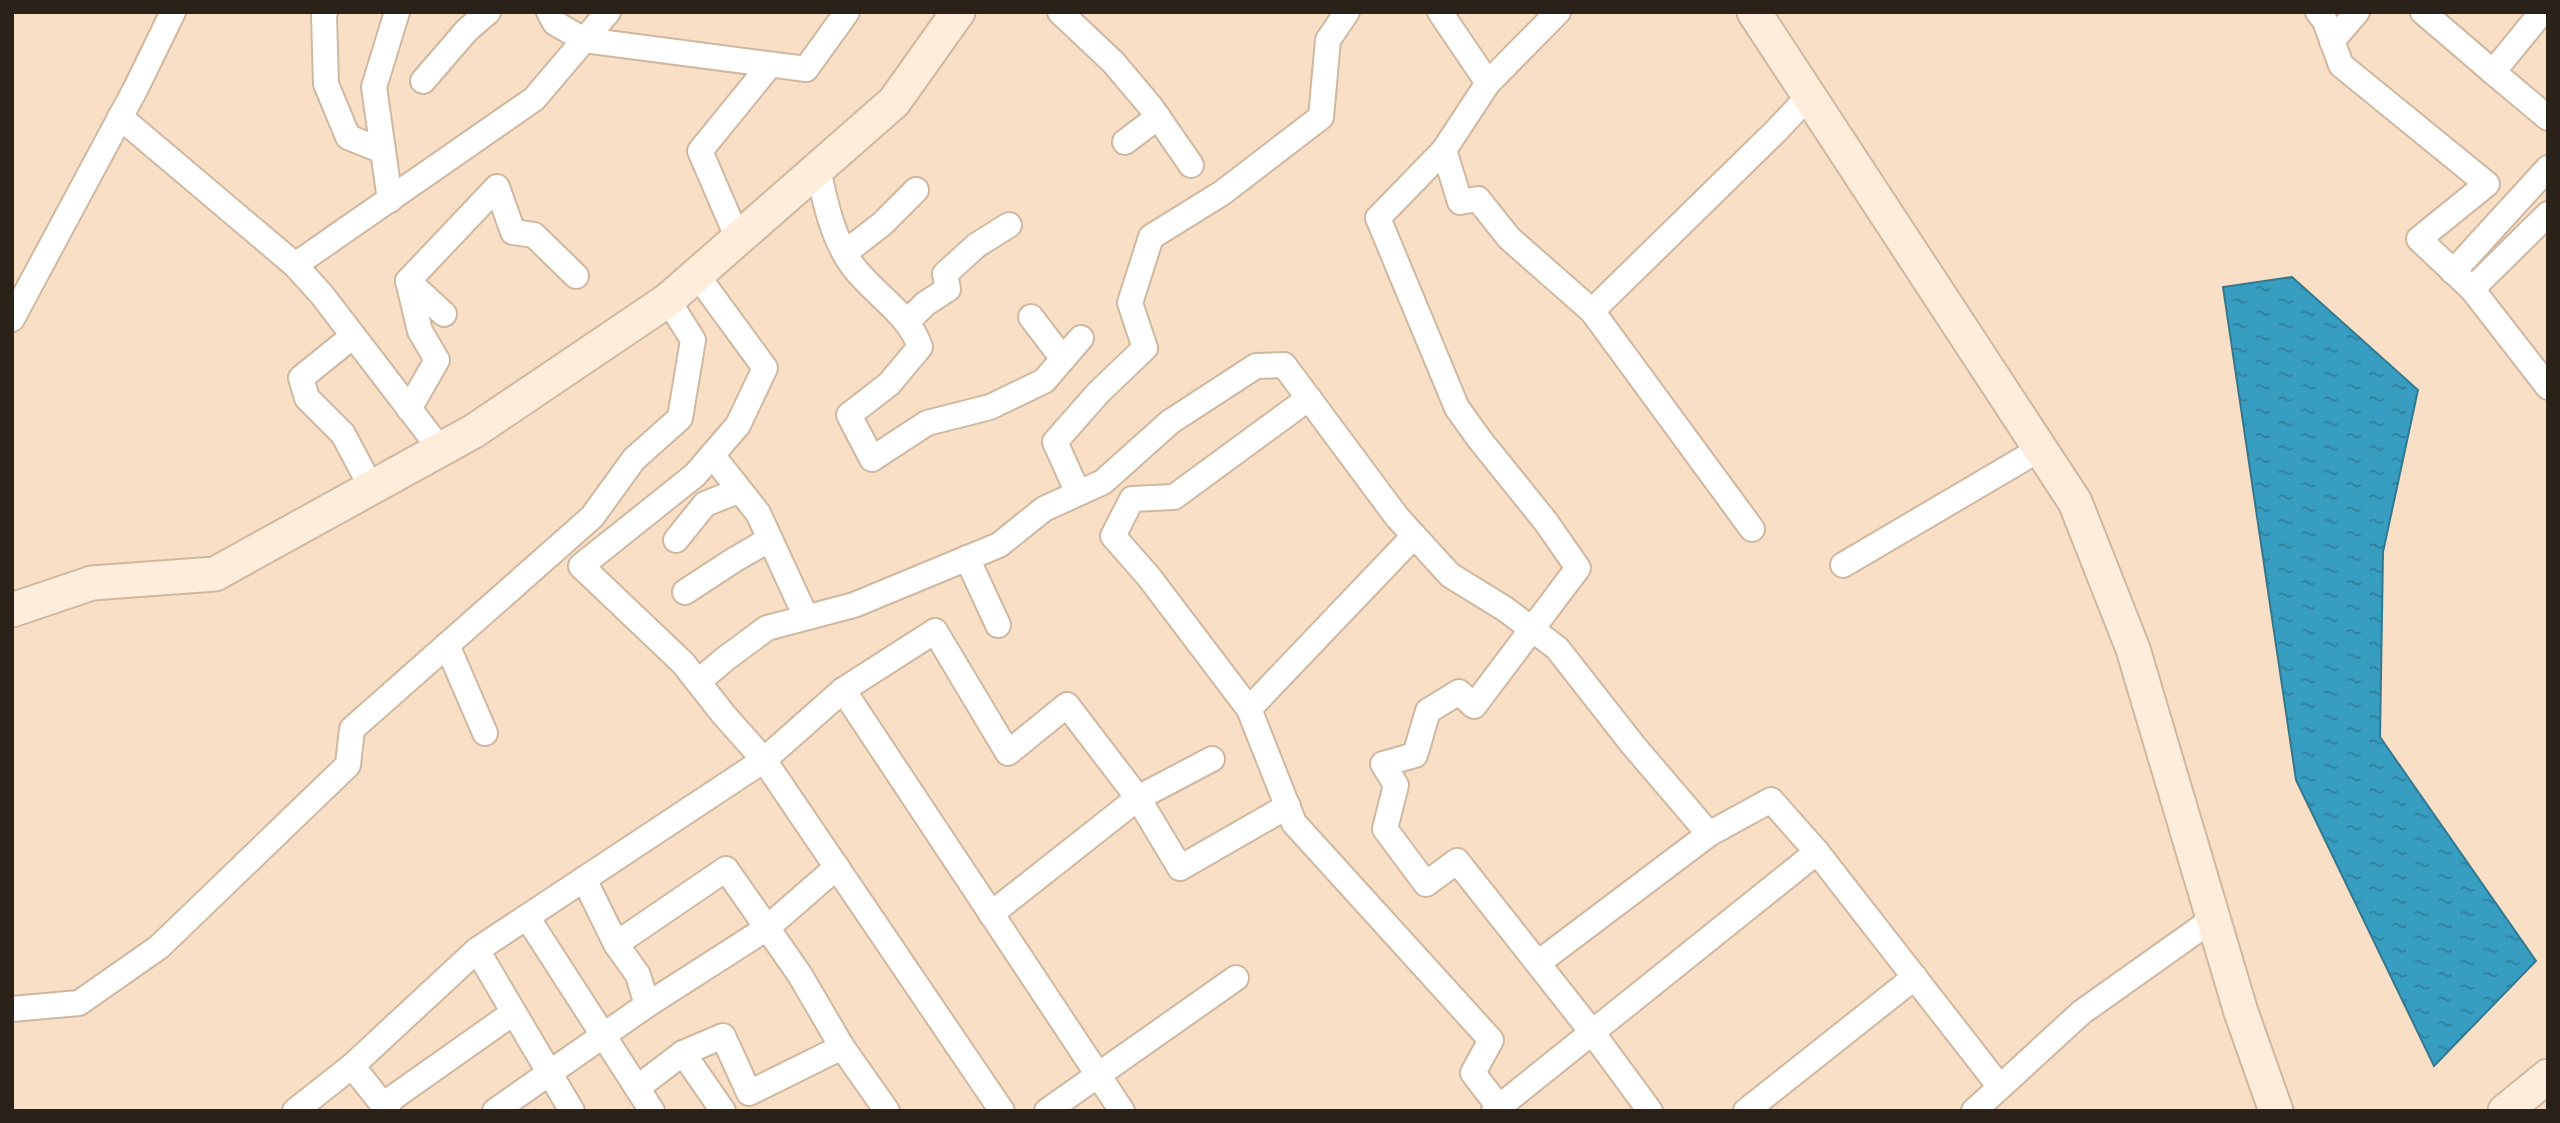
<svg xmlns="http://www.w3.org/2000/svg" width="2560" height="1123" font-family="Commissioner,sans-serif">
	<defs>
		<pattern id="water-ripples" width="26" height="14" patternUnits="userSpaceOnUse" patternTransform="scale(1.75)"><rect width="26" height="14" fill="#379dc1"/><path d="M2 4q2-2 4 0t4 0M15 11q2-2 4 0t4 0" fill="none" stroke="#2f809c"/></pattern>
	</defs>
	<rect width="100%" height="100%" fill="#f8dfc6"/>
	<path fill="url(#water-ripples)" stroke="#33788e" stroke-width="2" d="M2292,277L2418,390L2383,552L2380,737L2536,961L2434,1066L2296,780L2223,287Z"/>
	<g fill="none" stroke-linecap="round" stroke-linejoin="round">
		<g stroke="#d0b8a0" stroke-width="28">
			<g id="street">
				<path d="M325,12L324,15L326,84L348,137L383,151"/>
				<path d="M549,12L555,23L584,40L806,69L847,12"/>
				<path d="M1060,12L1113,62L1151,107L1191,165"/>
				<path d="M1440,12L1488,83"/>
				<path d="M1558,12L1488,83L1444,150L1378,218L1457,408L1480,440L1546,522L1578,568L1474,706L1459,692L1428,711L1415,755L1383,764L1396,785L1385,829L1426,884L1457,861L1592,1032L1650,1111"/>
				<path d="M2318,12L2325,21L2341,65L2487,184L2419,239L2472,289"/>
				<path d="M2423,12L2493,72L2542,12"/>
				<path d="M2332,41L2357,12"/>
				<path d="M2493,72L2548,118"/>
				<path d="M423,81L467,30L488,12"/>
				<path d="M120,117L295,265L534,99L608,12"/>
				<path d="M1125,142L1158,117"/>
				<path d="M1444,150L1460,202L1478,199L1509,238L1592,311L1752,529"/>
				<path d="M818,169C825,201 832,237 852,265C873,294 908,312 920,347L889,384L849,415L872,459L927,423L990,407L1044,381L1081,338"/>
				<path d="M390,200L374,87L397,12"/>
				<path d="M2548,214L2472,289L2548,387"/>
				<path d="M738,239L700,151L770,65"/>
				<path d="M846,252L882,224L916,190"/>
				<path d="M295,265L322,295L441,450"/>
				<path d="M2453,272L2548,168"/>
				<path d="M697,275L765,368L738,425L695,475L581,566L683,663L724,715L764,760L1002,1111"/>
				<path d="M408,281L444,314"/>
				<path d="M1592,311L1776,131L1809,96"/>
				<path d="M1031,317L1063,359"/>
				<path d="M12,319L136,88L173,12"/>
				<path d="M907,322L925,304L948,289L945,274L977,245L1009,225"/>
				<path d="M353,336L301,378L307,398L343,434L371,487"/>
				<path d="M1309,398L1174,497L1132,499L1113,536L1149,577L1249,709L1294,823L1491,1040L1473,1073L1499,1107"/>
				<path d="M409,409L437,360L420,331L408,281L497,187L513,232L534,235L576,276"/>
				<path d="M712,455L758,513L806,617"/>
				<path d="M1078,493L1055,442L1098,393L1145,348L1130,303L1151,237L1222,193L1321,117L1328,40L1347,12"/>
				<path d="M676,540L705,504L738,491"/>
				<path d="M967,558L998,625"/>
				<path d="M1843,565L2040,449"/>
				<path d="M685,592L734,560L770,539"/>
				<path d="M447,645L485,733"/>
				<path d="M698,682L725,659L767,628L854,605L999,545L1044,509L1103,482L1170,422L1256,366L1284,365L1397,517L1450,575L1505,609L1557,648L1633,745L1709,834L1771,800L1817,852"/>
				<path d="M843,690L1122,1111"/>
				<path d="M1249,709L1414,536"/>
				<path d="M584,879L616,944L726,869L800,975L842,1047L749,1093L723,1036L683,1053L637,1088"/>
				<path d="M991,914L1138,798L1212,759"/>
				<path d="M527,917L652,1111"/>
				<path d="M616,944L638,975L647,1005L767,928L837,867"/>
				<path d="M477,950L572,1111"/>
				<path d="M1538,963L1709,834"/>
				<path d="M12,1009L79,1003L159,947L348,765L352,729L592,517L634,459L680,418L693,340L668,300"/>
				<path d="M842,1047L887,1111"/>
				<path d="M683,1053L723,1111"/>
				<path d="M352,1066L388,1111"/>
				<path d="M385,1107L394,1097L513,1013"/>
				<path d="M295,1111L352,1066L477,950L764,760L843,690L935,631L1008,753L1067,705L1138,798L1180,868L1288,806"/>
				<path d="M495,1111L647,1005"/>
				<path d="M1047,1111L1236,978"/>
				<path d="M1494,1111L1817,852L2000,1087"/>
				<path d="M1746,1111L1915,977"/>
				<path d="M1974,1111L2082,1012L2213,919"/>
			</g>
		</g>
		<g stroke="#d0b8a0" stroke-width="37">
			<g id="secondary">
				<path d="M1754,12L2075,502L2133,649L2241,1012L2276,1111"/>
				<path d="M12,610L92,583L215,574L474,431L668,300L894,102L958,12"/>
				<path d="M2505,1111L2548,1076"/>
			</g>
		</g>
		<use href="#street" stroke="#fff" stroke-width="24"/>
		<use href="#secondary" stroke="#feeddb" stroke-width="33"/>
	</g>
	<rect width="2560" height="1123" fill="none" stroke="#2a2118" stroke-width="28"/>
</svg>
